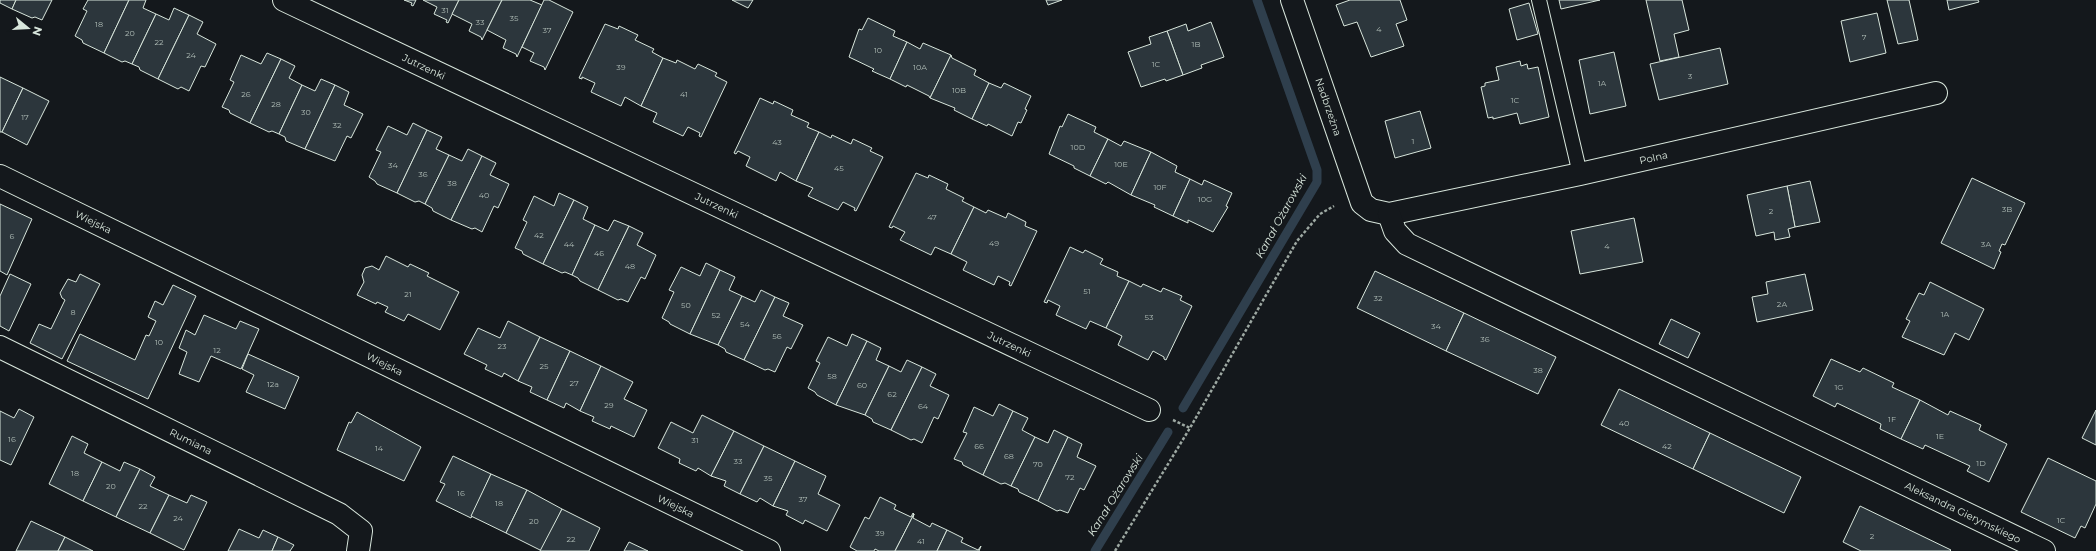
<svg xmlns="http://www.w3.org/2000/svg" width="2096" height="551" font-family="Montserrat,sans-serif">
	<rect width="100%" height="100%" fill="#14181c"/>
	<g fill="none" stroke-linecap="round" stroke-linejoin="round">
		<g stroke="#2f3f4d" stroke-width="9">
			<path d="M1183,408L1317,182V170L1257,0"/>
			<path d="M1095,551L1168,432"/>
		</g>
	</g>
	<g fill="#2c363c" stroke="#d8e6dc">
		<path d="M0,0H16L12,9L0,3Z"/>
		<path d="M16,0H52L42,20L35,17L32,18L12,9Z"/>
		<path d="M88,0H129L104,53L83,43L82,40L75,36L87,11L83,9Z"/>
		<path d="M129,0H146L143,8L156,14L132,64L125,61L122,62L104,53Z"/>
		<path d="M404,0H416L413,6L411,5L412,3Z"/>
		<path d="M423,0H459L448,23L446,22L447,20L434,14L437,7Z"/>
		<path d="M459,0H502L482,40L481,37L469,31L472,24L452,14Z"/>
		<path d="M502,0H530L542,5L517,57L516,54L503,48L506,40L487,30Z"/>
		<path d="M544,0H549L573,12L545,70L544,67L530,61L534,53L522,47Z"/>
		<path d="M732,0H753L748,8Z"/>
		<path d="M1046,0H1062L1048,5Z"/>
		<path d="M1350,0H1400L1407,20L1396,24L1404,46L1371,57L1357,22L1344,26L1336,5Z"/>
		<path d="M1559,0H1600L1561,9Z"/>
		<path d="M1646,0H1682L1689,30L1674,34L1679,57L1660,61Z"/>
		<path d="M1887,0H1909L1918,40L1898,44Z"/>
		<path d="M1947,0H1978L1979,2L1949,10Z"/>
		<path d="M1529,3L1538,34L1517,40L1509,9Z"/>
		<path d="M174,8L189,15L158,79L140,70L139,67L132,64L156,14L169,20Z"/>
		<path d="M1877,13L1886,53L1850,62L1841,21Z"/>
		<path d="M189,15L203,22L197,34L216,44L205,67L201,66L189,91L181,87L178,89L158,79Z"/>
		<path d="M868,18L895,31L893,36L907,42L890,79L872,71L874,69L849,57L859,29L862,30Z"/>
		<path d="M1211,22L1224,57L1201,65L1202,68L1183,75L1167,31L1186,24L1188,31Z"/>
		<path d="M605,24L618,29L619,26L638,35L635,40L654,49L652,52L663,58L641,106L625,97L621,106L591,92L595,83L582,77V79L579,78Z"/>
		<path d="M1167,31L1183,75L1166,81L1165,79L1141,87L1128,52L1151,44L1149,37Z"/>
		<path d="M907,42L920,49L923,43L951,55L930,98L929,96L907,85L906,87L890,79Z"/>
		<path d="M1720,48L1728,84L1659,100L1650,64Z"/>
		<path d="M1614,52L1626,106L1590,114L1579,60Z"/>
		<path d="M267,53L281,59L250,123L230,113L229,110L222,107L234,82L230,80L241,55L261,64Z"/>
		<path d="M951,55L952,58L976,70L974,75L989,83L972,119L954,110L955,108L930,98Z"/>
		<path d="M663,58L676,63L677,60L695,69L698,64L717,73L715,76L727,82L701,137L699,136L700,133L688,127L683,136L653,122L657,113L641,106Z"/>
		<path d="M281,59L295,66L289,78L302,85L279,134L272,131L269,132L250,123Z"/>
		<path d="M1520,61L1521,66L1527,64L1528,69L1538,67L1549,117L1520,124L1517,113L1493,119V117L1488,118L1481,87L1485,86V83L1499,80L1496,67Z"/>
		<path d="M0,77L23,88L2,132H0Z"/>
		<path d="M321,79L335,85L305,149L286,141L285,137L279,134L302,85L315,91Z"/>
		<path d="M989,83L1001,88L1004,83L1031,96L1025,109L1027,110L1021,123L1018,122L1012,136L988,124L987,126L972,119Z"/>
		<path d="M335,85L349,92L344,105L363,114L351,138L347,136L335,161L305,149Z"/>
		<path d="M23,88L49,101L27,145L2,132Z"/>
		<path d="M760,98L773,104L774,101L793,110L791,115L809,123L807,127L819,132L796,181L780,172L776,181L746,166L750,157L738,151L736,154L734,153Z"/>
		<path d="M1420,111L1431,148L1395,158L1385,121Z"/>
		<path d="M1068,114L1096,127L1094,132L1108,139L1090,176L1074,168V166L1049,154L1060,126L1062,127Z"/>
		<path d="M413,123L427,130L397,193L377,184L375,181L369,177L381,152L376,150L388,126L407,135Z"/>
		<path d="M427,130L442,137L436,149L449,155L425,204L419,201L415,202L397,193Z"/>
		<path d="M819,132L831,138L832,135L851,144L853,139L872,148L870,151L883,157L856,211L854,210L855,208L843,202L838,210L808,196L813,188L796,181Z"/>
		<path d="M1108,139L1121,146L1124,141L1151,152L1131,195L1108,182L1106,184L1090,176Z"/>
		<path d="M468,149L482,156L451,220L433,211L432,208L425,204L449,155L462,161Z"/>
		<path d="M1151,152L1177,166L1175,172L1190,179L1173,216L1154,207L1155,205L1131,195Z"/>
		<path d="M482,156L496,163L490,175L509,184L498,208L494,206L482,232L475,228L472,229L451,220Z"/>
		<path d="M916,173L928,178L929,175L948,184L946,189L964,198L962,201L974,207L951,254L935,247L931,255L900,240L905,232L893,226L892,228L889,227Z"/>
		<path d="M1972,178L2025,203L2005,245L2002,244L1999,251L2001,252L1994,269L1941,243Z"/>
		<path d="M1190,179L1202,185L1204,180L1232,193L1226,206L1228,207L1213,232L1188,220V223L1173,216Z"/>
		<path d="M1810,181L1820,222L1795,227L1787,186Z"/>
		<path d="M1787,186L1795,227L1788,229L1790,237L1775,240L1774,232L1756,236L1747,195Z"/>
		<path d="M559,193L574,200L543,264L523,254L522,251L515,248L527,222L523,220L534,196L554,206Z"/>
		<path d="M574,200L588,207L583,219L595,225L572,275L565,272L562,273L543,264Z"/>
		<path d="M0,204L32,219L7,275L0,271Z"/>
		<path d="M974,207L986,213L988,210L1006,218L1008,213L1026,222L1025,226L1037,231L1011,286L1009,285L1010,282L998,276L994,285L963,270L967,262L951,254Z"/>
		<path d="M1634,218L1643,262L1580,274L1571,231Z"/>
		<path d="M614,220L629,226L598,290L580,281L578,278L572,275L595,225L608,231Z"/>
		<path d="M629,226L643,233L637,245L656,255L645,279L641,277L628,302L621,299L618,300L598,290Z"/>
		<path d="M1070,247L1083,253L1085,250L1103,259L1100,264L1118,272L1117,276L1129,281L1106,328L1090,321L1086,329L1056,315L1060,306L1048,300L1047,303L1044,302Z"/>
		<path d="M386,256L408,267L410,264L429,273L427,276L459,292L440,330L408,314L404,321L385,312L388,307L377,302L376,304L357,295L364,282L362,275L365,268L372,266L379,270Z"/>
		<path d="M706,263L720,270L690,334L670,324L669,322L662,318L674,292L669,290L681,267L700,276Z"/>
		<path d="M720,270L735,277L729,290L742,296L718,345L690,334Z"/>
		<path d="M1375,271L1464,313L1446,351L1357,308Z"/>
		<path d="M10,274L31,284L9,331L0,326V296Z"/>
		<path d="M80,274L100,284L62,359L30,343L39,324L51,329L65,300L62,298L60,293L68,279L76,282Z"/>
		<path d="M1805,274L1813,310L1757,322L1752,297L1768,294L1766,282Z"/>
		<path d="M1129,281L1141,287L1143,284L1161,292L1163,288L1182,296L1180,300L1192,306L1166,360L1164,359V357L1153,351L1148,360L1118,345L1122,336L1106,328Z"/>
		<path d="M1930,282L1984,309L1969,340L1955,333L1944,355L1902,337L1910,321L1906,319L1919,293L1924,295Z"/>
		<path d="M173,285L196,296L148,399L67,361L80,334L135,360L146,335L149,336L156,321L148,317L155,301L163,305Z"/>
		<path d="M761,290L775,297L744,360L726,352L725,349L718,345L742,296L755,302Z"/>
		<path d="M775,297L789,303L783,316L803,325L791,349L787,347L775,372L768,369L765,370L744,360Z"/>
		<path d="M1464,313L1556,357L1538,394L1446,351Z"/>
		<path d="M204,315L236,329L240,321L259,329L241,369L211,356L199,382L179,374L187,352L179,348L186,330L195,335Z"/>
		<path d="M1671,319L1700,333L1688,358L1659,344Z"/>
		<path d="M508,321L540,337L518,381L504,373L502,377L485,369L487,365L464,354L478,328L500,338Z"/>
		<path d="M852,334L867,341L836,405L817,395L815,392L808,388L820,363L816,361L828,337L847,346Z"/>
		<path d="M540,337L570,351L547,400L530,392L532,387L518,381Z"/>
		<path d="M867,341L881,348L876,360L889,366L865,415L836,405Z"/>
		<path d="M570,351L601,366L580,411L566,403L564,408L547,400Z"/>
		<path d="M248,354L299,377L285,409L246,392L254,375L242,369Z"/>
		<path d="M1831,359L1860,372L1863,368L1894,383L1892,387L1920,400L1901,439L1880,429L1881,424L1837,403L1835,407L1813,396Z"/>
		<path d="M907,360L922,367L891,430L873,422L872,419L865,415L889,366L901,372Z"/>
		<path d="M601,366L633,382L624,399L647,410L634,437L611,426L610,429L592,421L594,417L580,411Z"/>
		<path d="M922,367L936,374L930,386L949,395L938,419L934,417L922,443L914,439L911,440L891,430Z"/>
		<path d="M1619,389L1710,433L1693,469L1601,425Z"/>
		<path d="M1920,400L1948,415L1950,411L1981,425L1979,430L2007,444L1989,482L1967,471L1970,466L1925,445L1923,449L1901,439Z"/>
		<path d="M999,404L1013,411L983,475L963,465L962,462L954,459L967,433L963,432L974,407L993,416Z"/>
		<path d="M19,409L34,417L11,465L0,460V411L14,418Z"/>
		<path d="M2096,410V445L2082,438Z"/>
		<path d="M1013,411L1028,418L1022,430L1035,437L1011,486L1005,483L1001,484L983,475Z"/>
		<path d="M357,412L421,447L404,481L337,450L349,422L351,423Z"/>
		<path d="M702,415L734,431L711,476L698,468L696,471L679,463L680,459L658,448L671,422L693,433Z"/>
		<path d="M1054,430L1068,437L1038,501L1019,492L1018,489L1011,486L1035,437L1048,443Z"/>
		<path d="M734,431L764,446L740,494L724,486L726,481L711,476Z"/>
		<path d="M1710,433L1801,477L1784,513L1693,469Z"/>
		<path d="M72,436L88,444L84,453L102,462L83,501L49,484Z"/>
		<path d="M1068,437L1082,444L1077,457L1096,466L1084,490L1080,488L1068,513L1060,510L1057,511L1038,501Z"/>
		<path d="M764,446L795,461L773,506L760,498L757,502L740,494Z"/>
		<path d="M453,456L491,474L471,518L436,501L445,484L440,482Z"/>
		<path d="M2048,458L2096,481V504L2085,528L2081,526L2075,538L2021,512Z"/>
		<path d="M795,461L826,476L818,494L840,505L827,531L805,520L803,524L786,515L788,511L773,506Z"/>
		<path d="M102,462L120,471L124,462L140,469L116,517L83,501Z"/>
		<path d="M140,469L155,477L150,486L169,495L150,533L116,517Z"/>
		<path d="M491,474L527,490L506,533L471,516Z"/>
		<path d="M527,490L562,509L542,551L506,533Z"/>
		<path d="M169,495L187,503L191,495L207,502L184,550L150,533Z"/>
		<path d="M880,497L896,505L894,509L911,517L913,513L914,514L895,551H879L875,549L874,551H857L850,547L865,517L869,519Z"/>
		<path d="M1860,506L1951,550L1950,551H1861L1843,542Z"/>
		<path d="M562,509L600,528L589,551H540Z"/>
		<path d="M914,514L913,518L930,527L932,523L947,530L937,551H895Z"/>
		<path d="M31,521L65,537L58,551H16Z"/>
		<path d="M239,529L259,538L263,530L278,537L272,551H228Z"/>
		<path d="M947,530L963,538L961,542L978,550L981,546L979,551H937Z"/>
		<path d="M65,537L93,551H58Z"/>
		<path d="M278,537L294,545L290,551H272Z"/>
		<path d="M629,542L648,551H624Z"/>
	</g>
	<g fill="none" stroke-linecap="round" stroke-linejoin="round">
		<g stroke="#d8e6dc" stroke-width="16">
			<path id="lane" d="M1539,0L1580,174"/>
		</g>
		<g stroke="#d8e6dc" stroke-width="24">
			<g id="street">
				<path id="s1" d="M284,0L1149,410"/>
				<path id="s2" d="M1292,0L1362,203L1371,210L1389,214L1580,174L1936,93"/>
				<path id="s3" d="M0,176L769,551"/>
				<path id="s4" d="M1389,214L1395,231L1407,244L2044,551"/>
				<path id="s5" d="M0,347L339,514L361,531L358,551"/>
			</g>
		</g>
		<g stroke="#9da8a2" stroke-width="2.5" stroke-dasharray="3 2" stroke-linecap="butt">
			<path d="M1173,420L1190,428"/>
			<path d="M1115,551L1190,428L1297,241L1320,214L1334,206"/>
		</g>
		<use href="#lane" stroke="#14181c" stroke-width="14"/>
		<use href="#street" stroke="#14181c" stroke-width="22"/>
	</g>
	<g text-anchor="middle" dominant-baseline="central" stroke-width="3" stroke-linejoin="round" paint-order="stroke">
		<g font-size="8" fill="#adbab4">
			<text x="445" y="10">31</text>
			<text x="514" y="18">35</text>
			<text x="480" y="22">33</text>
			<text x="99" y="24">18</text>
			<text x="1379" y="29">4</text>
			<text x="547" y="30">37</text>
			<text x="130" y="33">20</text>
			<text x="1864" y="37">7</text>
			<text x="159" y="42">22</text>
			<text x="1196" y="44">1B</text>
			<text x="878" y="50">10</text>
			<text x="191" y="55">24</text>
			<text x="1156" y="64">1C</text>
			<text x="621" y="67">39</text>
			<text x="920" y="67">10A</text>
			<text x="1690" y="76">3</text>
			<text x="1602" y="83">1A</text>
			<text x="959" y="90">10B</text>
			<text x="246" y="94">26</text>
			<text x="684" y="94">41</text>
			<text x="1515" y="100">1C</text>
			<text x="276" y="104">28</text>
			<text x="306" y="112">30</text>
			<text x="25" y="117">17</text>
			<text x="337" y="125">32</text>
			<text x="1413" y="141">1</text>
			<text x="777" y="142">43</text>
			<text x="1078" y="147">10D</text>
			<text x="1121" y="164">10E</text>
			<text x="393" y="165">34</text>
			<text x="839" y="168">45</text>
			<text x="423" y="174">36</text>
			<text x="452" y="183">38</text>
			<text x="1160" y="187">10F</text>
			<text x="484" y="195">40</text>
			<text x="1205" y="199">10G</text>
			<text x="2007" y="209">3B</text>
			<text x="1771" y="211">2</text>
			<text x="932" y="217">47</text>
			<text x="539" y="235">42</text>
			<text x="12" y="236">6</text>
			<text x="994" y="243">49</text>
			<text x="569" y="244">44</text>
			<text x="1986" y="244">3A</text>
			<text x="1607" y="246">4</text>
			<text x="599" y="253">46</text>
			<text x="630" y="266">48</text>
			<text x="1087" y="291">51</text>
			<text x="408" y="294">21</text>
			<text x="1378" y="298">32</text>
			<text x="1782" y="304">2A</text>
			<text x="686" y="305">50</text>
			<text x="73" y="312">8</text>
			<text x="1945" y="314">1A</text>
			<text x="716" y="315">52</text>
			<text x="1149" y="317">53</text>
			<text x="745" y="324">54</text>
			<text x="1436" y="326">34</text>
			<text x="777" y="336">56</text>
			<text x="1485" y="339">36</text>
			<text x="159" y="342">10</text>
			<text x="502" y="346">23</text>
			<text x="217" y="350">12</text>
			<text x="544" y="366">25</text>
			<text x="1538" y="370">38</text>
			<text x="832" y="376">58</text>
			<text x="574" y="383">27</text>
			<text x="273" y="384">12a</text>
			<text x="862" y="385">60</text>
			<text x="1839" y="387">1G</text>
			<text x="892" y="394">62</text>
			<text x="609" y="405">29</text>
			<text x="923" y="406">64</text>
			<text x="1892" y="419">1F</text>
			<text x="1624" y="423">40</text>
			<text x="1940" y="436">1E</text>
			<text x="12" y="439">16</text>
			<text x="695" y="440">31</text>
			<text x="979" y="446">66</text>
			<text x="1667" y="446">42</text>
			<text x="379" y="448">14</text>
			<text x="1009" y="456">68</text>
			<text x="738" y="461">33</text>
			<text x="1981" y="463">1D</text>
			<text x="1038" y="464">70</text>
			<text x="75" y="473">18</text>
			<text x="1070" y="477">72</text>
			<text x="768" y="478">35</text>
			<text x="111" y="486">20</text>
			<text x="461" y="493">16</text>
			<text x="803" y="499">37</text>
			<text x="499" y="503">18</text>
			<text x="143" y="506">22</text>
			<text x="178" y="518">24</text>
			<text x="2061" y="520">1C</text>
			<text x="534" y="521">20</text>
			<text x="880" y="533">39</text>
			<text x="1872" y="536">2</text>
			<text x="571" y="539">22</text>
			<text x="921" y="541">41</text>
		</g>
		<g font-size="10" fill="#d8e6dc" stroke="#14181c">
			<text stroke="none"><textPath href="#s1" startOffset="155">Jutrzenki</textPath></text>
			<text stroke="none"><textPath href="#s2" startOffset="113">Nadbrzeżna</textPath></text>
			<text stroke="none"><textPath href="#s2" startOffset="515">Polna</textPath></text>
			<text stroke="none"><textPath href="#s1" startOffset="479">Jutrzenki</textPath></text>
			<text stroke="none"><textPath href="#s3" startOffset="104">Wiejska</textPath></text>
			<text stroke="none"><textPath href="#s1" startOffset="803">Jutrzenki</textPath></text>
			<text stroke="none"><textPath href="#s3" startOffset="428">Wiejska</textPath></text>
			<text stroke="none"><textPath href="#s5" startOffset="213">Rumiana</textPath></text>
			<text stroke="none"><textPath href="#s3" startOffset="752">Wiejska</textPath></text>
			<text stroke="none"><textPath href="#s4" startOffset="653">Aleksandra Gierymskiego</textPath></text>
		</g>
		<g font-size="11" font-style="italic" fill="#d8e6dc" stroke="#14181c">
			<text transform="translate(1281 216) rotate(-61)">Kanał Ożarowski</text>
			<text transform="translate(1115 495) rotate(-58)">Kanał Ożarowski</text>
		</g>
	</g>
	<g transform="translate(28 28) rotate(108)" stroke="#14181c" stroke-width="3" paint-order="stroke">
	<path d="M0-3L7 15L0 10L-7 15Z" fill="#d8e6dc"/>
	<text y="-6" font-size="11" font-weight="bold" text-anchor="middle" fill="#d8e6dc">N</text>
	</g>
</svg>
